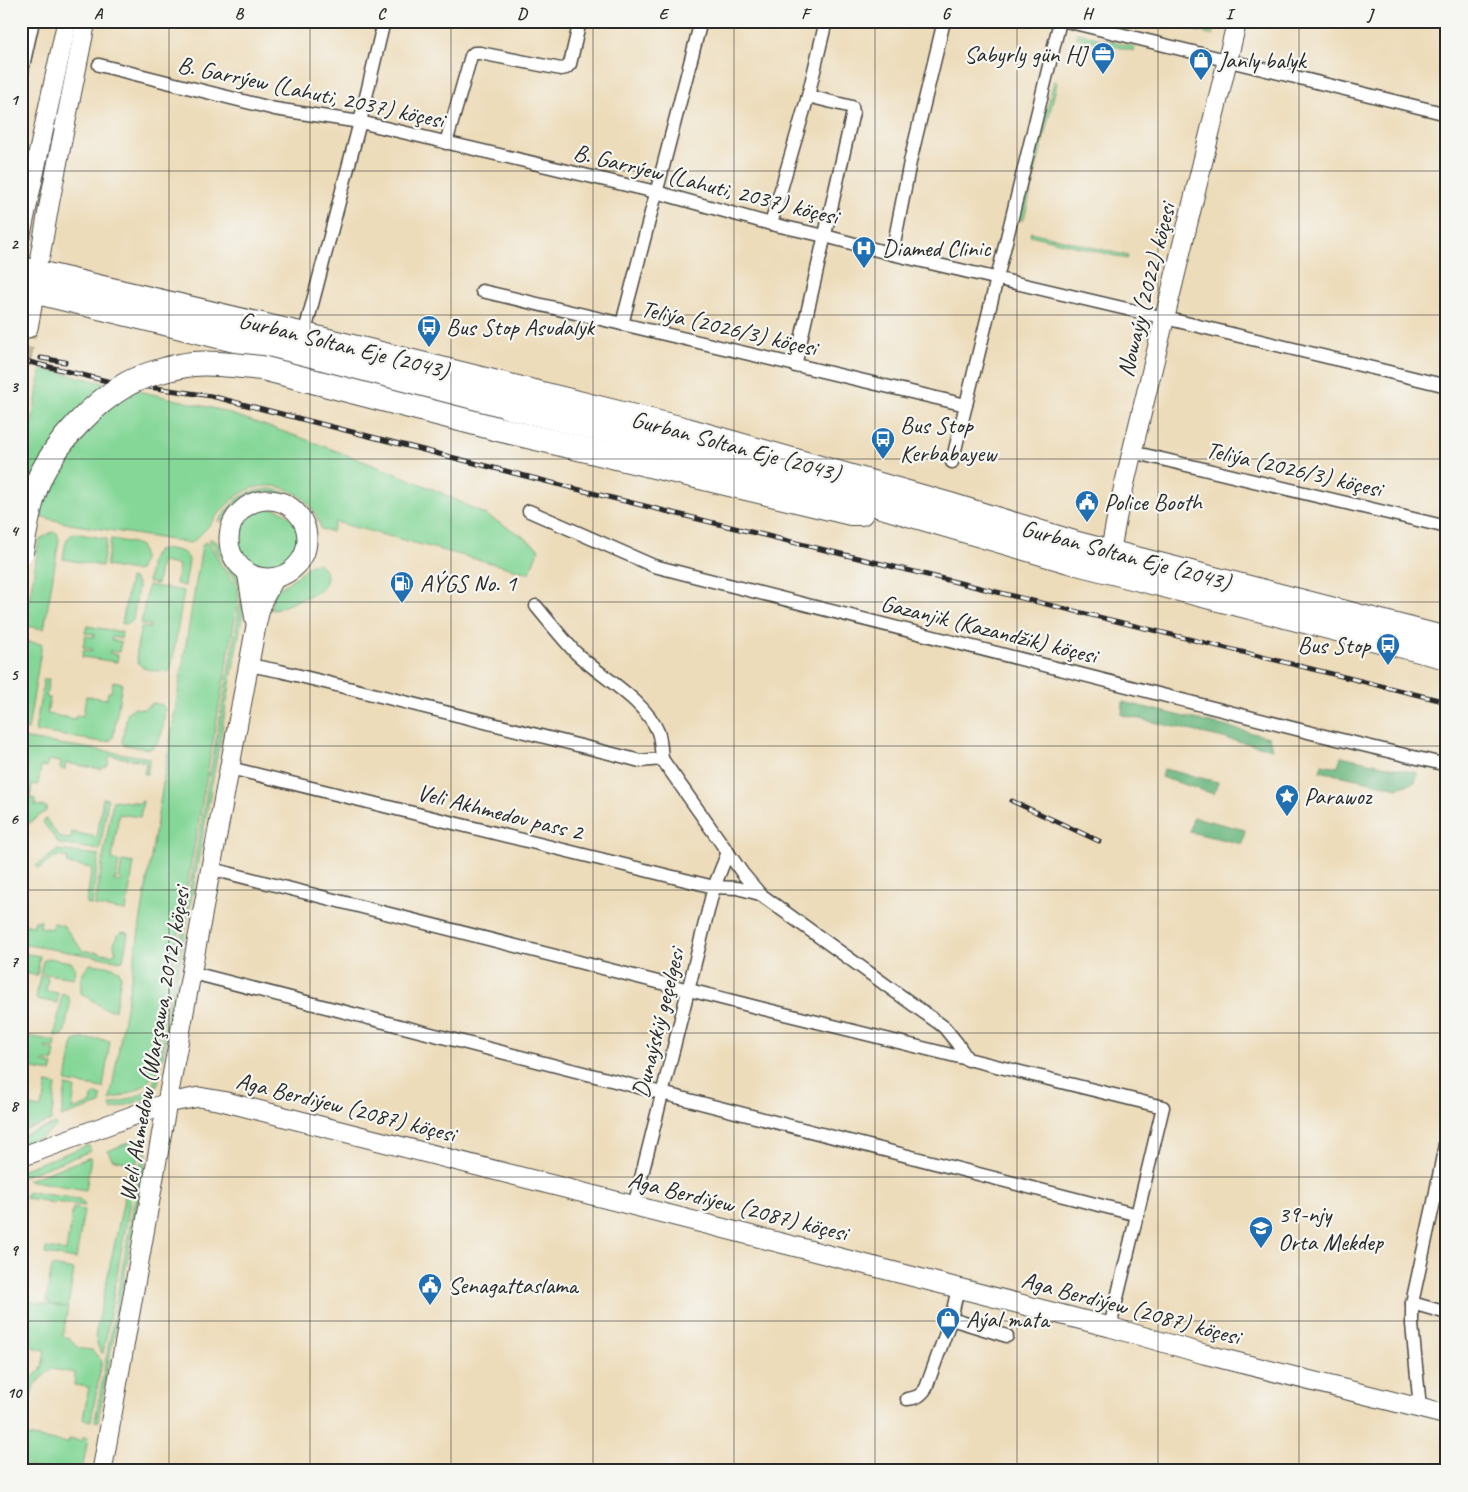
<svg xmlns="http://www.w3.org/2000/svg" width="1468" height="1492" font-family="Caveat,sans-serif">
	<rect width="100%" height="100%" fill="#f6f6f2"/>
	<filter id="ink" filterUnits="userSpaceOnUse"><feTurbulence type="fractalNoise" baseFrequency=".02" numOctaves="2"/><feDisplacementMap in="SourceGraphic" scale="10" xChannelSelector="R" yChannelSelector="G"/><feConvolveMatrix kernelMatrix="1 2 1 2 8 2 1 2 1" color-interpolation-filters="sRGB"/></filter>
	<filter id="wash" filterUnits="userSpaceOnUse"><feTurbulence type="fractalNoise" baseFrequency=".0096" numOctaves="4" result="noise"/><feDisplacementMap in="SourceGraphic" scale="20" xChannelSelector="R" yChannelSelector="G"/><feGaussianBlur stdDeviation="1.12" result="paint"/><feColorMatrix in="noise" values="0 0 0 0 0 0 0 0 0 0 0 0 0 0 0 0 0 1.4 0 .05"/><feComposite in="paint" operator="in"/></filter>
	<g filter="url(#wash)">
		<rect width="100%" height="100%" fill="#eddcba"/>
		<g fill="#85d798" stroke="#588162">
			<path d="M1179,21H1216L1212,35L1178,26Z"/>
			<path d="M1077,33L1135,47L1134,51L1076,37Z"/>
			<path d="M1054,81H1055L1057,83L1024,219L1022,221L1020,218Z"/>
			<path d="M1031,232L1128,256L1127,259L1030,235Z"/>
			<path d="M41,368L216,409L302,438L397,474L442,493L484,514L521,535L539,549L529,573L335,522L332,532L321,529C318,514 308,500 295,493C286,488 276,485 265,486C229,488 217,523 191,543L70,524L35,515L21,480L29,428L32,425Z"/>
			<path d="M269,489C293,491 310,505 316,528C311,524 310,517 306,512C303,506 297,502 292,499C275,489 252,490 237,503C230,509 227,520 218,522C222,517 225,513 228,509C238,495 253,490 269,489Z"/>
			<circle cx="268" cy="539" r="31"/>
			<path d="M52,532L57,533L59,540L44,629L25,626L39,541L42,538Z"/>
			<path d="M75,533L107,539L102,566L63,559C65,549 64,537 75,533Z"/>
			<path d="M111,539L133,543L140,546C144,553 144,563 139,570L134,571L106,566Z"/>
			<path d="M211,539L217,542L227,562L242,582L246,596L162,1061L159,1060L242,595L241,587L224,564L215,547L209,540Z"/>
			<path d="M205,542L211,546L221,565L237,586L239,595L154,1072C147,1090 126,1094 110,1100L133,967L202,546Z"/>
			<path d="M162,549C172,550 186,549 189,560L185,586L176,584L179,565L161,562L157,584L148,582C150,571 149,551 162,549Z"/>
			<path d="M318,563L324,568L327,576L326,582L320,591L275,610L271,609L273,595L275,592L297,576L309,565Z"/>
			<path d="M130,578L134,579L137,584L138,588L133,620L130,623L122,624Z"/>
			<path d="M148,585L184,591L171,669L168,672C160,671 151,671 144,668C131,663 139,638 141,627L150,628V625L141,624Z"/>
			<path d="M87,626L122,632L121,639L112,637L111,640L121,642L119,652L110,651L109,653L118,655L117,662L82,657L83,650L92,651V649L83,647L85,636L94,637V634L85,633Z"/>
			<path d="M23,641L42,644L28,730L21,729V651Z"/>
			<path d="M44,679H49L46,697L50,698L47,714L75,719L76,715L83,716L86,696L107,699L108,692H111L113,681L122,683L113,738L109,741L102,742L35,731Z"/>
			<path d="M153,703L162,705L165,708C163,721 164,745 149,749L124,745L122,741L127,715L129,711L134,708L144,709Z"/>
			<path d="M21,738L150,758L147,774H144L146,764L144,760L141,762L139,759L136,761L135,759L132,760L130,758L127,760L126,757L123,759L122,757L119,758L117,756L114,757L113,755L109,757L108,765L100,769L66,763L65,770L60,769L61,762L48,760L47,767L41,766L38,785H32L30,798L35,799V805L47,807L46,811L21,829Z"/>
			<path d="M103,798L108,799L100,850L59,844L43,822L46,819L60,838L71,839L72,832L97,837Z"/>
			<path d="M113,800V801L117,800L118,802L126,801L127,802L131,801V803L135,801L136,804L143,801L140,817L119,814L112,859L119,861L116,879H114V881L121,882V880L119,879L122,861L134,863L126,911L95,906Z"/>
			<path d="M58,850L99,855L92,905L86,904L92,868L67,864L68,858L57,856L38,869L36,866Z"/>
			<path d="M21,918L22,919V924L34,926L35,921H41L40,927L52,929L53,923L63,925L84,952L87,950L88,952L91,951L93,953L96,951L97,953L100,952L102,954L105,953L106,955L109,953L111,955L116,952C112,944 115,938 121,932L128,933L123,961L21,944Z"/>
			<path d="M21,953L40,956L37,975L21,973Z"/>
			<path d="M48,958L71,962L75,967L74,978L40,973L43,961Z"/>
			<path d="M91,964L113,967L119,971L121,977L115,1010C99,1009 103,1007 92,1000C88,997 85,996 81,993C80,982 81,969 91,964Z"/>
			<path d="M40,975L48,977L46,991L58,993L57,1003L36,999Z"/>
			<path d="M62,993L67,995L69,999L70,1003L65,1031L63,1035L55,1036Z"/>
			<path d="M21,1035L56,1041L55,1048L46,1047V1049L55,1051L53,1062L44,1060L43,1063L53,1065L51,1072L21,1067V1060H26L27,1058L21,1057V1045L28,1046L29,1044L21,1043Z"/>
			<path d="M80,1039H99L110,1041L103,1088L66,1082L72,1046L74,1041Z"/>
			<path d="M158,1065L161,1066C160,1075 159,1086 152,1093C145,1101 122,1106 112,1110L110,1105C123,1100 148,1096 154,1081C157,1076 157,1071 158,1065Z"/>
			<path d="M47,1083L56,1085L51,1121L21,1131V1105L41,1108L42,1101H44Z"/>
			<path d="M66,1086L75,1088L72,1110L91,1103L92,1097L95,1094H97L101,1096L100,1104L61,1117Z"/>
			<path d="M56,1124L57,1126L42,1137L21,1145V1136Z"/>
			<path d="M130,1142L135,1143L139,1151L103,1354L99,1349L95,1336L130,1171C130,1161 119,1161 112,1159L108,1151Z"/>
			<path d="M89,1145L91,1151L21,1177V1170Z"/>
			<path d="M143,1152L147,1153L98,1422L95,1421Z"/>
			<path d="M91,1157L86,1190L27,1180Z"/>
			<path d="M30,1192L79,1199L83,1202L85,1206L54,1202V1203L47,1202L46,1201L25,1198L27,1193Z"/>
			<path d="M73,1208L84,1210L76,1259L45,1254L46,1248L66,1251Z"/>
			<path d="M52,1266L74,1270L63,1336C71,1338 71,1341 76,1346C79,1350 87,1349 92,1350L102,1361L91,1421L83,1419L89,1387L74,1385L75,1373L51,1369L34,1385L31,1398L21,1396V1382L25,1385L42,1368L45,1350L34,1348L21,1335V1302H32L66,1307L49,1304L50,1301H46Z"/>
			<path d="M21,1435L68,1443L69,1439L82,1441L83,1437L88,1438L82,1471H52L26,1466L25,1470L33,1471H21Z"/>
		</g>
		<g fill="#6cb880" stroke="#4c7256">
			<path d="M1123,702L1269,737L1272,749L1122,715Z"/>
			<path d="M1341,756L1418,773L1415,782L1398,788L1320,771L1322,764L1338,767Z"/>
			<path d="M1164,769L1218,782L1214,794L1161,777Z"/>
			<path d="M1193,817L1245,830L1242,844L1190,832Z"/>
		</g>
	</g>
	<g filter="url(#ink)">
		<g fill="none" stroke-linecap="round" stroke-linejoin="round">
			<path stroke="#c6b99d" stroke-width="19" stroke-dasharray="19 9" stroke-linecap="butt" d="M21,365L28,328"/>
			<g stroke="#484640" stroke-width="15">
				<g id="street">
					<path d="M1066,21L1447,114"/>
					<path d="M99,65L275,109L360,122L656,192L771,224L825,236L892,254L1165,318L1447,386"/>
					<path d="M21,75L33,21"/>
					<path d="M446,143L471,56L474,53H480L561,69L566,68L570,64L580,21"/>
					<path d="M771,224L808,96L826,21"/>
					<path d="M892,254L910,162L944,21"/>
					<path d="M482,291L966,405"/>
					<path d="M622,324L701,21"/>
					<path d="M304,335L360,122L384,21"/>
					<path d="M795,366L853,112L852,107L808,96"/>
					<path d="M1132,452L1447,527"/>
					<path d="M952,462L1060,21"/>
					<path d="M529,511L654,566L1312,733L1447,765"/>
					<path d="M536,606C549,622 562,638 576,653C600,676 646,701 658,732C661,741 661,750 662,759"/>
					<path d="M249,665L280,671L625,757L640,761L662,759L743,874L760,894L944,1027L957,1043L968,1060"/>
					<path d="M230,768L714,887L737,888L760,894"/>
					<path d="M212,869L760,1008L1163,1107L1110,1327"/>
					<path d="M193,973L1138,1215"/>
					<path d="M634,1206L714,887L728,852"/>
					<path d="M1412,1303L1447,1313"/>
					<path d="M951,1319L1007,1336"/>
					<path d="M907,1399C916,1398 921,1396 926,1388L951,1319L958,1288"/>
					<path d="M1420,1408L1412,1324V1303L1434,1202L1447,1134"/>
				</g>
			</g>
			<g stroke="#484640" stroke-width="21">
				<g id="secondary">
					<path d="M21,234L67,21"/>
					<path d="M40,256L50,200L86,21"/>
					<path d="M28,328L32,306"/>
					<circle cx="268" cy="539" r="39"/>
					<path d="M1108,565L1117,516L1132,452L1237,21"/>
					<path d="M247,572L255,620"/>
					<path d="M21,1157L167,1103L199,1097L222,1101L958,1288L1110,1327L1204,1354L1447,1415"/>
					<path d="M102,1471L167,1103L256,626L262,601L275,578"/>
				</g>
			</g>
			<g stroke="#484640" stroke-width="26">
				<g id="highway">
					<path d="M21,269L304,335L687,430L950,505L1074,543L1447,639"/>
					<path d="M21,288L707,455L1069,561L1447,657"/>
					<path d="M498,429L851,513H861"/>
				</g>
			</g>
			<use href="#street" stroke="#fff" stroke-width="12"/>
			<use href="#secondary" stroke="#fff" stroke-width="19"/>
			<use href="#highway" stroke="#fff" stroke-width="24"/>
			<g stroke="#2b2b2b" stroke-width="5">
				<g id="rail">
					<path d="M41,358L65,362"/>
					<path d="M21,360L107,381L211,396L604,496L1447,702"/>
					<path d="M1012,801L1099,841"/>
				</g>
			</g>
			<use href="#rail" stroke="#f6f6f2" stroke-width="3" stroke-dasharray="9" stroke-linecap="butt"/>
			<g stroke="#484640" stroke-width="26" stroke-linecap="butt">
				<path id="highway-bridge" d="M21,552C26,526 30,499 41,475C58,440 94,403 127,384C143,375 175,366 193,364C216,362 239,366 262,368L498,429"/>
			</g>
			<use href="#highway-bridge" stroke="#fff" stroke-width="24"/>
		</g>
	</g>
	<path fill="none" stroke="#2b2b2b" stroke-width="1" stroke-opacity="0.55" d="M169,21V1471M310,21V1471M451,21V1471M593,21V1471M734,21V1471M875,21V1471M1017,21V1471M1158,21V1471M1299,21V1471M21,171H1447M21,315H1447M21,459H1447M21,602H1447M21,746H1447M21,890H1447M21,1033H1447M21,1177H1447M21,1321H1447"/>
	<defs>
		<g id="office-pin" transform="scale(1.25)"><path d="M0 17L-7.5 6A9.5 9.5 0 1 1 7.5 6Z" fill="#1f6fb2" stroke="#f6f6f2"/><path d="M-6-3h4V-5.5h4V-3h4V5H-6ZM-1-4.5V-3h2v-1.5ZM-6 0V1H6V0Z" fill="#fff"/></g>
		<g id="shop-pin" transform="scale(1.25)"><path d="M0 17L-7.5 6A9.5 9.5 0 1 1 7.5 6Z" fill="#1f6fb2" stroke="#f6f6f2"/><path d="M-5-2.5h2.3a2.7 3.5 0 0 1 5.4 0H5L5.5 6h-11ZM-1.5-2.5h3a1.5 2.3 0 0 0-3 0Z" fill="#fff"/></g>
		<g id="hospital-pin" transform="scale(1.25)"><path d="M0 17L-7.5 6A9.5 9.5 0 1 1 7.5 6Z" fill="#1f6fb2" stroke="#f6f6f2"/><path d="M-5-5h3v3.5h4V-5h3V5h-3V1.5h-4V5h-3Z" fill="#fff"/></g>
		<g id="bus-pin" transform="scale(1.25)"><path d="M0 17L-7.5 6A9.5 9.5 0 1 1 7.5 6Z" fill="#1f6fb2" stroke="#f6f6f2"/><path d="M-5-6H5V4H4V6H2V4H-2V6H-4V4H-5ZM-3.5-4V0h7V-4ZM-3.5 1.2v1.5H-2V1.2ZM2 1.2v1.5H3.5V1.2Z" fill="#fff"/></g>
		<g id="civic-pin" transform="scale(1.25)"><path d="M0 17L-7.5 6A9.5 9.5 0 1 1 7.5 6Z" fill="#1f6fb2" stroke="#f6f6f2"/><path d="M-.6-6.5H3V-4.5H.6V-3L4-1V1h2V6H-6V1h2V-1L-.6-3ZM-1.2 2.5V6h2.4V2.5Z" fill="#fff"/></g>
		<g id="fuel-pin" transform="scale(1.25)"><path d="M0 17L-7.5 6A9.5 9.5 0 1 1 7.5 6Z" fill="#1f6fb2" stroke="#f6f6f2"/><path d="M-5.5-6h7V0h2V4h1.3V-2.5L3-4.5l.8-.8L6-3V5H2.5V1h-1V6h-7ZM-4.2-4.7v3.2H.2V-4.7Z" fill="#fff"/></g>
		<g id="sight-pin" transform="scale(1.25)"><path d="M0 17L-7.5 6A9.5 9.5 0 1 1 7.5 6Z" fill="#1f6fb2" stroke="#f6f6f2"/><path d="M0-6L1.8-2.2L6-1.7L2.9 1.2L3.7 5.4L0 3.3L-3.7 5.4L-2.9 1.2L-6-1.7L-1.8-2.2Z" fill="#fff"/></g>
		<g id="school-pin" transform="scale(1.25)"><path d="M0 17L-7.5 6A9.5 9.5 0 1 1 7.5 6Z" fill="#1f6fb2" stroke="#f6f6f2"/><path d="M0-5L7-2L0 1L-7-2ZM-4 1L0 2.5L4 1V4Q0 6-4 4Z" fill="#fff"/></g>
	</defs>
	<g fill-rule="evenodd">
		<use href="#office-pin" x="1103" y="54"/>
		<use href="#shop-pin" x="1201" y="60"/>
		<use href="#hospital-pin" x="864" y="248"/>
		<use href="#bus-pin" x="429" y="327"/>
		<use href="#bus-pin" x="883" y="439"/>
		<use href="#civic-pin" x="1087" y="502"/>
		<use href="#fuel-pin" x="402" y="583"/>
		<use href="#bus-pin" x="1388" y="645"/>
		<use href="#sight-pin" x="1287" y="796"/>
		<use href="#school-pin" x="1261" y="1228"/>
		<use href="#civic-pin" x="430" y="1285"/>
		<use href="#shop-pin" x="948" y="1319"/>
	</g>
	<g text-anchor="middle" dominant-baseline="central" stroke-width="4.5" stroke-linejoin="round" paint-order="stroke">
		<g font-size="24" fill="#2b2b2b" stroke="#f6f6f2" text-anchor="start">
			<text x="1086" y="54" text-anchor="end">Sabyrly gün HJ</text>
			<text x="1218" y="60">Janly balyk</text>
			<text x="882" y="248">Diamed Clinic</text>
			<text x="446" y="327">Bus Stop Asudalyk</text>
			<text x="900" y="425">Bus Stop<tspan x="900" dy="28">Kerbabayew</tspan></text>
			<text x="1104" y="502">Police Booth</text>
			<text x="420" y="583">AÝGS No. 1</text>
			<text x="1370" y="645" text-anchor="end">Bus Stop</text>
			<text x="1304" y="796">Parawoz</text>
			<text x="1278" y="1214">39-njy<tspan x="1278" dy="28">Orta Mekdep</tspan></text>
			<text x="448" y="1285">Senagattaslama</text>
			<text x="966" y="1319">Aýal mata</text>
		</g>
		<g font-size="24" fill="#2b2b2b" stroke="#f6f6f2">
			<text transform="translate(311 92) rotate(12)">B. Garrýew (Lahuti, 2037) köçesi</text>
			<text transform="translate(706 184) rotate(14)">B. Garrýew (Lahuti, 2037) köçesi</text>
			<text transform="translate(1146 290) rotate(-76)">Nowaýy (2022) köçesi</text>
			<text transform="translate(729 328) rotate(13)">Teliýa (2026/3) köçesi</text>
			<text transform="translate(344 345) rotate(14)">Gurban Soltan Eje (2043)</text>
			<text transform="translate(736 446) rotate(15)">Gurban Soltan Eje (2043)</text>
			<text transform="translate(1294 469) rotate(13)">Teliýa (2026/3) köçesi</text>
			<text transform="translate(1126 555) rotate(15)">Gurban Soltan Eje (2043)</text>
			<text transform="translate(989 629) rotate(14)">Gazanjik (Kazandžik) köçesi</text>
			<text transform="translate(500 812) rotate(14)">Veli Akhmedov pass 2</text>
			<text transform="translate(658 1023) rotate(-76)">Dunaýskiý geçelgesi</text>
			<text transform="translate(154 1044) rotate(-80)">Weli Ahmedow (Warşawa, 2012) köçesi</text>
			<text transform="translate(346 1107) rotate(14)">Aga Berdiýew (2087) köçesi</text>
			<text transform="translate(738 1206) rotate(14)">Aga Berdiýew (2087) köçesi</text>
			<text transform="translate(1131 1308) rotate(15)">Aga Berdiýew (2087) köçesi</text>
		</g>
	</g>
	<rect width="1468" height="1492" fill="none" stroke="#f6f6f2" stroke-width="55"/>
	<rect x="28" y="28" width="1412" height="1436" fill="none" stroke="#2b2b2b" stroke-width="2"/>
	<g font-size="16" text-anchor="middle" font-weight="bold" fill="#2b2b2b">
		<text x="98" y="19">A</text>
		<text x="239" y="19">B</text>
		<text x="381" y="19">C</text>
		<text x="522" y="19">D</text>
		<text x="663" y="19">E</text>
		<text x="805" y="19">F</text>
		<text x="946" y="19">G</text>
		<text x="1087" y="19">H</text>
		<text x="1229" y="19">I</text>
		<text x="1370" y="19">J</text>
		<text x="14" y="105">1</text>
		<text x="14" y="249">2</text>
		<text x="14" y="392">3</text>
		<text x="14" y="536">4</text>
		<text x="14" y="680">5</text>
		<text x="14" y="824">6</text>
		<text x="14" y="967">7</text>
		<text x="14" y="1111">8</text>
		<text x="14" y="1255">9</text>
		<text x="14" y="1398">10</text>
	</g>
</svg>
